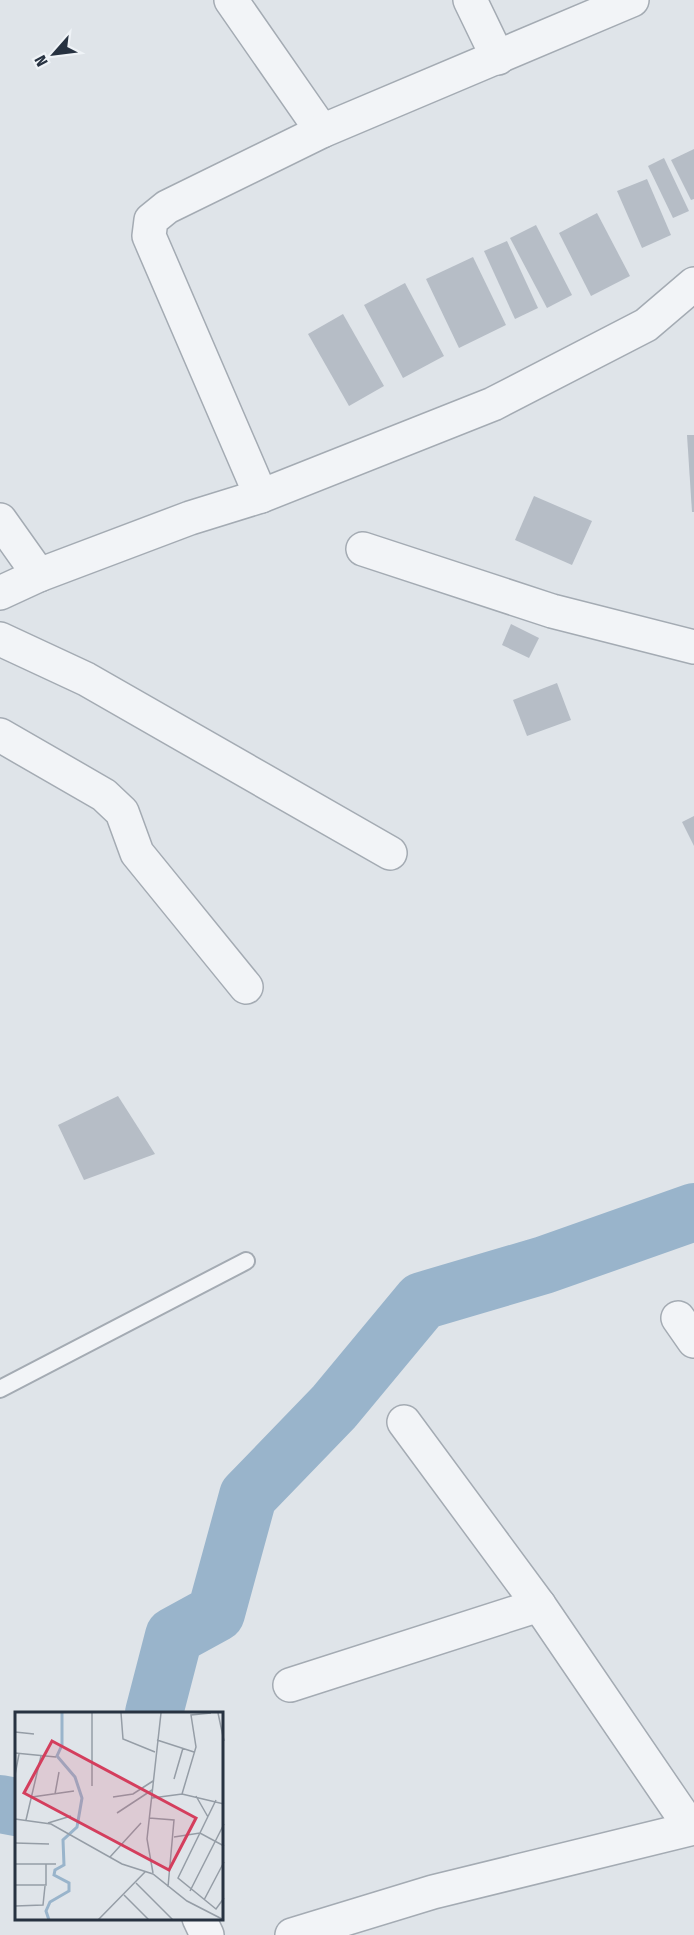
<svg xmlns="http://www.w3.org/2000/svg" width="694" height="1935" font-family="'Fira Sans Condensed',sans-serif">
	<rect width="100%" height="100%" fill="#dfe4e9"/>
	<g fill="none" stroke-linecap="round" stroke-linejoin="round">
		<g stroke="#99b4cb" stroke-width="58">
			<path d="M154,1713L174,1636L216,1613L248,1496L334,1407L422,1301L544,1265L694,1212"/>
			<path d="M0,1804L16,1807"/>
		</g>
	</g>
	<g fill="#b6bdc6">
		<path d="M694,149V199L691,200L671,160Z"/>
		<path d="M664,158L689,211L673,218L648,166Z"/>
		<path d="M647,179L671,235L642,248L617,191Z"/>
		<path d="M597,213L630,276L591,296L559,233Z"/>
		<path d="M536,225L572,295L547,308L510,238Z"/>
		<path d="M507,241L538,308L515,319L484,251Z"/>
		<path d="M473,257L506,325L459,348L426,279Z"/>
		<path d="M405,283L444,356L403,378L364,305Z"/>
		<path d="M343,314L384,386L349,406L308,334Z"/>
		<path d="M687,435H694V512H692Z"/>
		<path d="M534,496L592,521L572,565L515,540Z"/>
		<path d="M511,624L539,638L529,658L502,645Z"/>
		<path d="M557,683L571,720L527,736L513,700Z"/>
		<path d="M694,816V846L682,822Z"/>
		<path d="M118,1096L155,1154L84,1180L58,1125Z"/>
	</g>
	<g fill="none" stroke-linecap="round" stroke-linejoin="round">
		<g stroke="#a4abb3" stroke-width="20">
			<path id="service" d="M0,1389L246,1261"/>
		</g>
		<g stroke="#a4abb3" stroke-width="36">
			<g id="minor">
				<path d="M231,0L322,131"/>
				<path d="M470,0L498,58"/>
				<path d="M261,496L149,236L151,220L167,207L322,131L632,0"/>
				<path d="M0,520L39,575"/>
				<path d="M363,549L552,611L694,647"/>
				<path d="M0,593L39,575L190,518L261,496L493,404L646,325L694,284"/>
				<path d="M0,639L86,679L390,853"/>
				<path d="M0,735L104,795L122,812L137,853L246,987"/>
				<path d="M678,1318L694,1341"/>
				<path d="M404,1422L539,1605L691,1828"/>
				<path d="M290,1685L539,1605"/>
				<path d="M199,1918L207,1935"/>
				<path d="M292,1935L433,1892L694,1828"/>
			</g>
		</g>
		<use href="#service" stroke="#f2f4f7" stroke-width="16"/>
		<use href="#minor" stroke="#f2f4f7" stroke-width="33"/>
	</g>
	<g transform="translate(15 1712)">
		<rect width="208" height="208" fill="#dfe4e9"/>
		<path fill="none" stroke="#99b4cb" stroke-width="3" d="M34,208L31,199L35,190L54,179V171L39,163L40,158L49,153L48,128L62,115L67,86L60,65L42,44L47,33V1"/>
		<path fill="none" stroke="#959da6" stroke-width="1.5" d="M77,1V74M106,1L108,27L140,40M203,1L209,29M0,20L19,22M142,28L179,40M0,41L41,45M0,63L4,42M159,67L168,36M40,82L44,60M167,82L181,35L176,3L196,1M181,84L193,105M17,85L59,79M98,85L118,82L138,69M137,86L167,82L209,92M201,88L163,166L201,197L209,186M102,101L137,78M134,106L159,108L153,175M0,107L36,112L107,152L138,162L172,189L209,208M11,108L26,44M33,111L56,104M159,125L185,121L209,134M0,131L34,132M95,145L126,111M0,152H41M138,161L132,127L146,1M121,171L158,208M0,173H31V152M175,179L209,112M109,183L134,208M189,188L209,150M0,194L28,193L30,174M83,208L130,160"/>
		<path fill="#d43e5d" fill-opacity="0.15" stroke="#d43e5d" stroke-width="3" d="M37,29L181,106L154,158L9,81Z"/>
		<rect width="208" height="208" fill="none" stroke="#273241" stroke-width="3"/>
	</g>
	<g transform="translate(54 54) rotate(242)" stroke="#eff3f7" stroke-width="4.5" paint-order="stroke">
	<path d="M0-4.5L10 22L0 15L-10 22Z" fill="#273241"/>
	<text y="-9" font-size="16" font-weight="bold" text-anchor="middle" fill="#273241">N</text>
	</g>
</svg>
